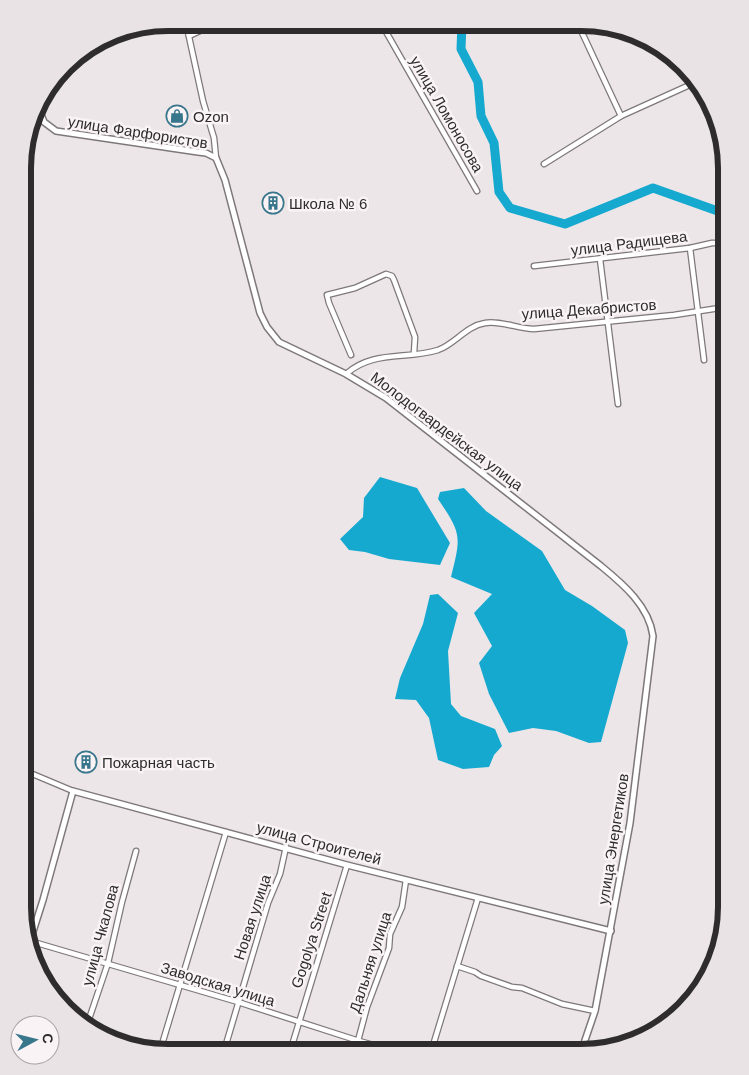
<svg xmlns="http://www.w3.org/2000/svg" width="749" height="1075" font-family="Arial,sans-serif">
	<rect width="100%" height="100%" fill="#ede6e8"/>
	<g fill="#16a9cf">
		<path d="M380,477L417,488L450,543L440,565L389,559L365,552L349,550L340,539L363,517L364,498Z"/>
		<path d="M464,488L486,511L542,551L565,590L592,606L625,630L628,643L601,742L589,743L556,731L533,728L509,733L489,694L479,663L492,646L474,613L492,594L451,577C461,537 462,534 438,499L440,492Z"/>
		<path d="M438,594L458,613L448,651L451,704L461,716L495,729L502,746L494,755L489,767L463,769L438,760L429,718L416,700L395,699L400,678L423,624L430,595Z"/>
	</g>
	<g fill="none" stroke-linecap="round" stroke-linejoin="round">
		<path stroke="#16a9cf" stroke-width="9" d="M462,23L461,49L478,82L481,116L494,143L499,192L510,208L565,224L653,188L726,214"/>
		<g stroke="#7e7879" stroke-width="7">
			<g id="minor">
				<path d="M186,23L203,101L214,138L216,158"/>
				<path d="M381,23L477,191"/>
				<path d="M578,24L621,116"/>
				<path d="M189,36L217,23"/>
				<path d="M544,164L621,116L694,83"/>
				<path d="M690,248L704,360"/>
				<path d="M600,259L618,404"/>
				<path d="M534,266L690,248L712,243H726"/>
				<path d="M351,355L329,303L327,295L355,288L386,274L392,276L394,280L415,337L414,353"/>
				<path d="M346,374C373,350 406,360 438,350C455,344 466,326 485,323C500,320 518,329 534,329L674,315L726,307"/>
				<path d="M23,770L73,791"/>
				<path d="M30,941L238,1002L359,1041L399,1052"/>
				<path d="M457,966L475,972L481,976L512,987L522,988L562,1004L595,1011"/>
				<path d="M87,1025L108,963L122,902L136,851"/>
				<path d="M160,1051L226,832"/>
				<path d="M224,1051L268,903L280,874L286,847"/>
				<path d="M290,1052L347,865"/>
				<path d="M355,1052L367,1007L389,948L390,934L402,907L406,880"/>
				<path d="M431,1052L478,898"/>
			</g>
		</g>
		<g stroke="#7e7879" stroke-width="8">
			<g id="tertiary">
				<path d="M38,107L44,122L56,131L198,152L206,153L216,158L225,180L260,313L267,327L279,342L346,374L386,398L601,566C623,584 649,606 653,636L630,823L595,1011L581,1052"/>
				<path d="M30,941L43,900L73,791L347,865L611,931"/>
			</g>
		</g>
		<use href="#minor" stroke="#fff" stroke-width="4.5"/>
		<use href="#tertiary" stroke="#fff" stroke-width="5"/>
	</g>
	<defs>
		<g id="shop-ring" transform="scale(1.125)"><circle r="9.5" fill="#faf3f5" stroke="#37768b" stroke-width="1.5"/><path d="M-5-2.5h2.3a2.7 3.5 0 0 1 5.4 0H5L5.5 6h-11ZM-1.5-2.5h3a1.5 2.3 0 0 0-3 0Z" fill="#37768b"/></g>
		<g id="building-ring" transform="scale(1.125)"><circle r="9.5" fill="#faf3f5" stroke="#37768b" stroke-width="1.5"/><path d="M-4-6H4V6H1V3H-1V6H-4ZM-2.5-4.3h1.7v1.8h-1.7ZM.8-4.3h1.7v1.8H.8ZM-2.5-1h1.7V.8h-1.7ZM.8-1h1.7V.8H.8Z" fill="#37768b"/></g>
	</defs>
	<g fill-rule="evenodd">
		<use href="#shop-ring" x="177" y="116"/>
		<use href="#building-ring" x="273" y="203"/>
		<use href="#building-ring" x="86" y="762"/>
	</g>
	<g text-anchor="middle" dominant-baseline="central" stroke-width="5" stroke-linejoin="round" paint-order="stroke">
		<g font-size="15" fill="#2e2c2c" stroke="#faf3f5">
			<text transform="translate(447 114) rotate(60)">улица Ломоносова</text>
			<text transform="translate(138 132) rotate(9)">улица Фарфористов</text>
			<text transform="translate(629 243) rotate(-7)">улица Радищева</text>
			<text transform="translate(589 309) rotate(-4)">улица Декабристов</text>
			<text transform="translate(447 431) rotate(37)">Молодогвардейская улица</text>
			<text transform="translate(613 839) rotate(-81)">улица Энергетиков</text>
			<text transform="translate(319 843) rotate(15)">улица Строителей</text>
			<text transform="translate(252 917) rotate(-72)">Новая улица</text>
			<text transform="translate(100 935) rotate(-75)">улица Чкалова</text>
			<text transform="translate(311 940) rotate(-72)">Gogolya Street</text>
			<text transform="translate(370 962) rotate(-72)">Дальняя улица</text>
			<text transform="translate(218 984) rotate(17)">Заводская улица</text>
		</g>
		<g font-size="15" fill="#2e2c2c" stroke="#faf3f5" text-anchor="start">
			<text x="193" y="116">Ozon</text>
			<text x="289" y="203">Школа № 6</text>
			<text x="102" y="762">Пожарная часть</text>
		</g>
	</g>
	<path d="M0 0H749V1075H0ZM168 31H581A137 137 0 0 1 718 168V907A137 137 0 0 1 581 1044H168A137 137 0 0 1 31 907V168A137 137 0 0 1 168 31Z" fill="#eae3e5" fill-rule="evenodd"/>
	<path fill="none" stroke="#2e2c2c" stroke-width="6" d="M168 31H581A137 137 0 0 1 718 168V907A137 137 0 0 1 581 1044H168A137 137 0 0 1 31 907V168A137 137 0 0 1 168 31Z"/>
	<g transform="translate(35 1040) rotate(83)"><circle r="24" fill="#faf3f5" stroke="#a8a3a5"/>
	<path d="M0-4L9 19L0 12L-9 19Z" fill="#37768b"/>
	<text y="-8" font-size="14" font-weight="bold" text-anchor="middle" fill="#2e2c2c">С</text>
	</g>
</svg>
